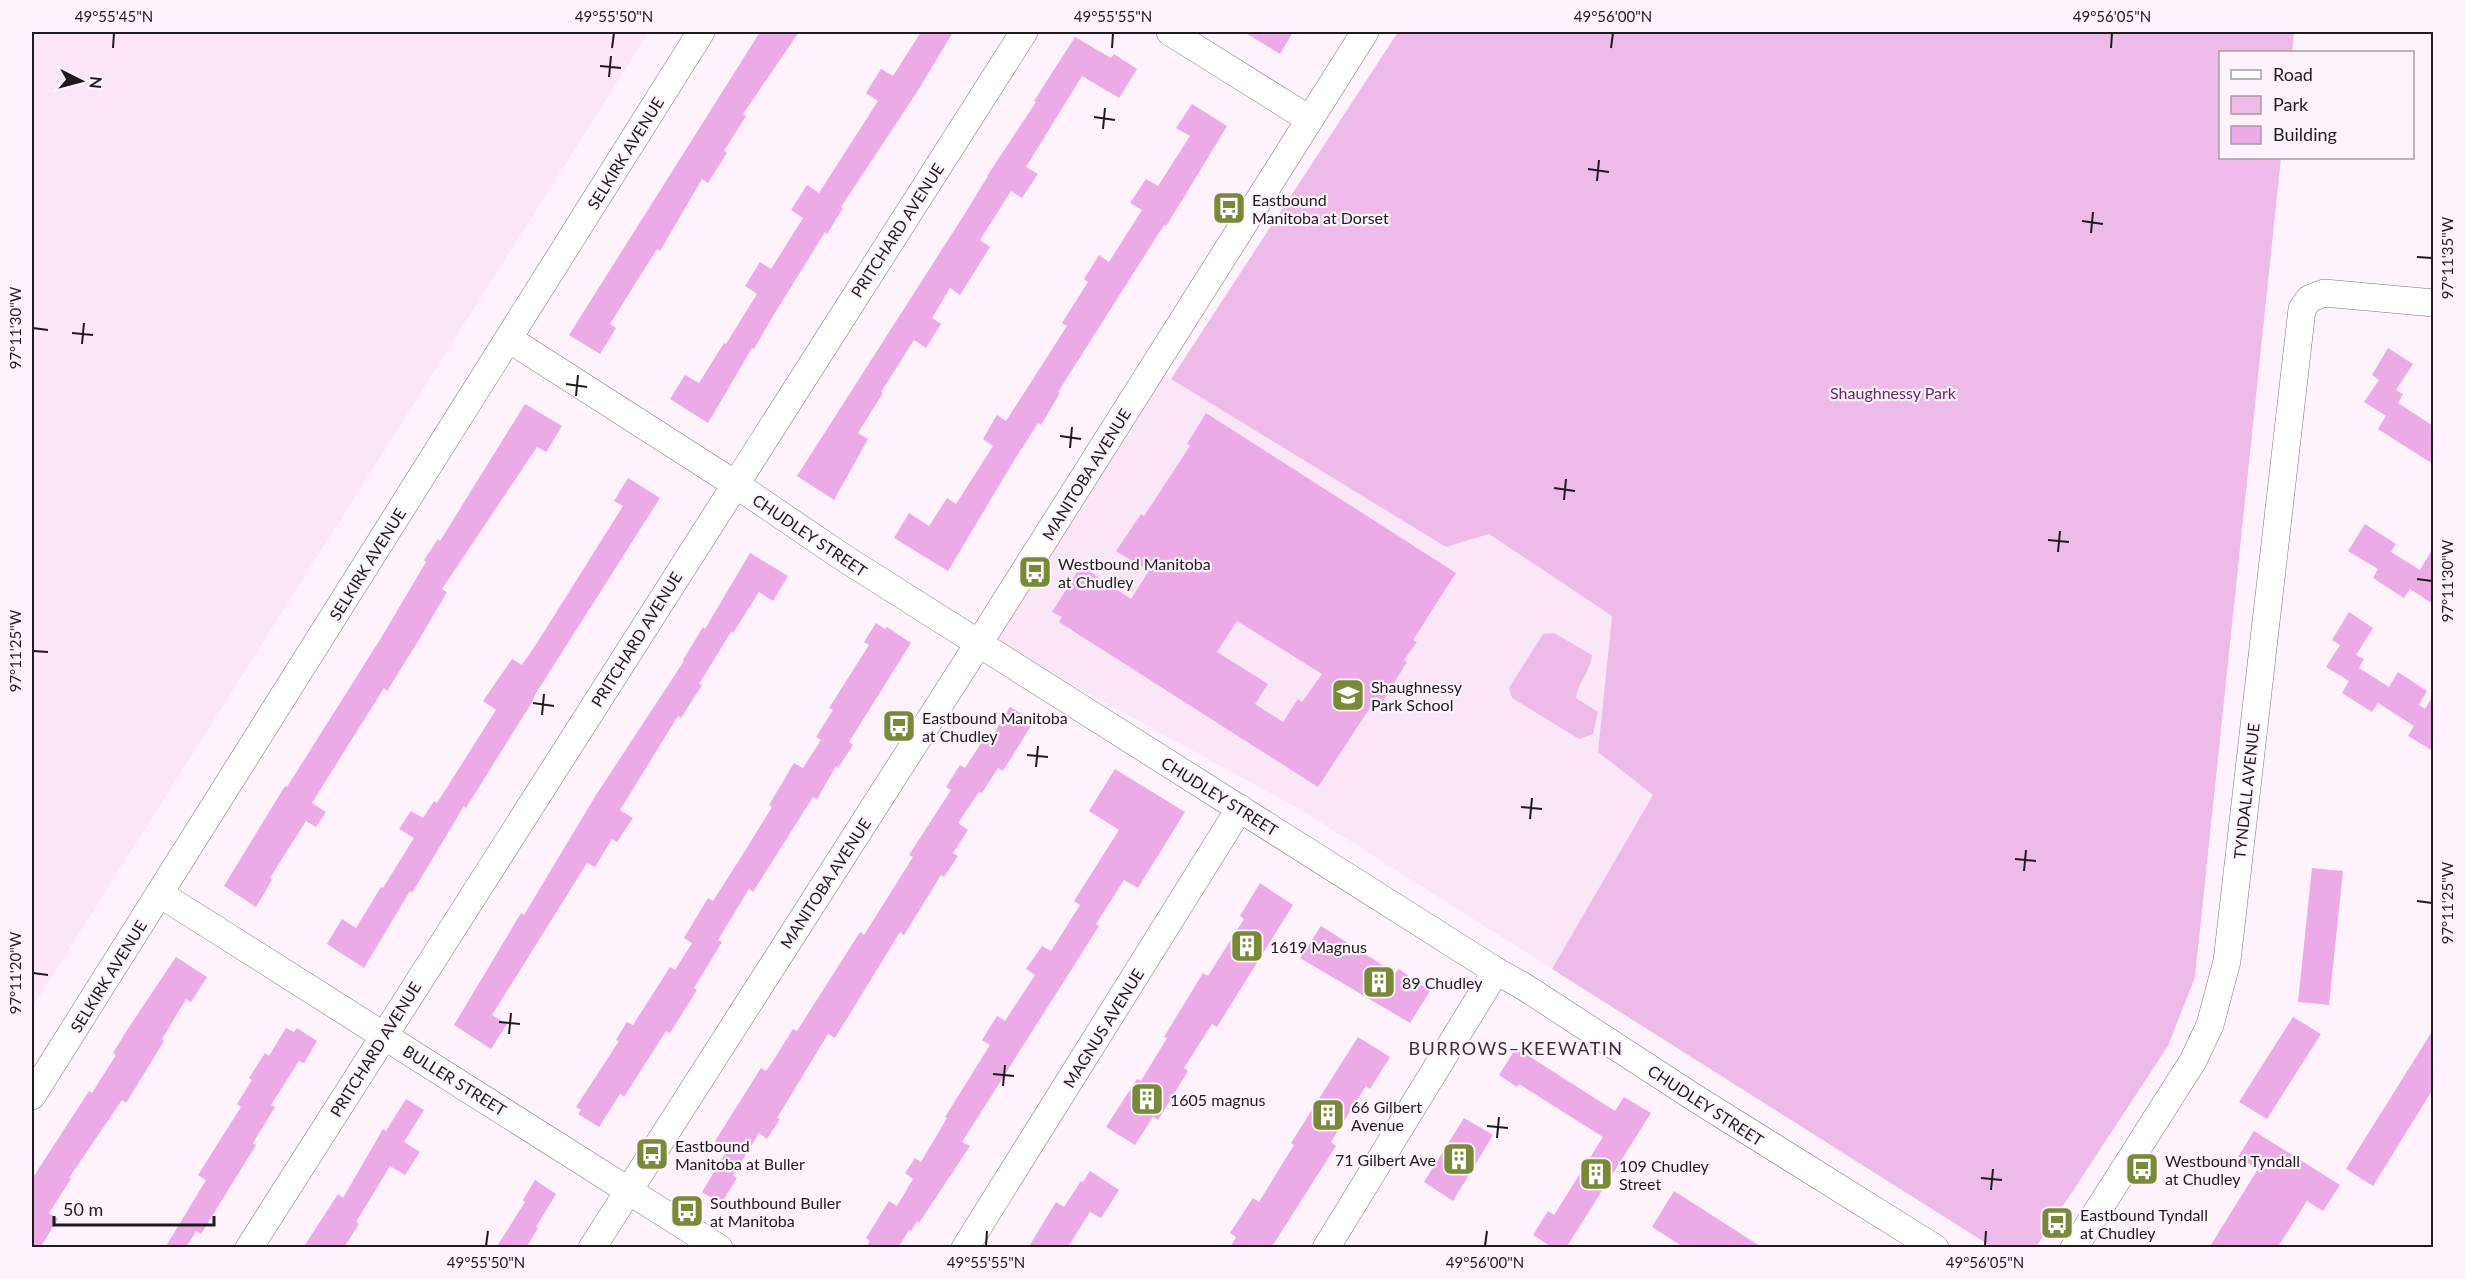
<svg xmlns="http://www.w3.org/2000/svg" width="2465" height="1279" font-family="Lato,sans-serif">
	<rect width="100%" height="100%" fill="#fef3fd"/>
	<g fill="#fbe6f8">
		<path d="M32,32H649L32,1008Z"/>
		<path d="M1156,370L1446,547L1489,534L1612,616L1598,752L1653,795L1552,969L1304,812L988,638Z"/>
	</g>
	<g fill="#eebbe9">
		<path d="M1398,32H2294L2292,52H2220V158H2281L2195,977L2168,1046L2036,1247H1992L1552,969L1653,795L1598,752L1612,616L1489,534L1446,547L1171,379Z"/>
		<path d="M1554,633L1592,655C1591,671 1578,682 1576,698L1598,712L1593,734L1579,739L1512,698L1509,688L1543,634Z"/>
	</g>
	<g fill="#ecaae6" fill-rule="evenodd">
		<path d="M760,32H799L743,114L746,116L724,151L727,153L708,183L702,179L660,251L657,249L610,324L616,328L600,354L569,335Z"/>
		<path d="M921,32H953L917,92L841,207L843,208L827,234L825,232L773,316L754,349L752,348L708,423L670,399L685,375L699,383L724,343L726,344L757,294L745,286L760,262L771,269L803,218L791,210L807,185L819,193L878,101L866,93L881,69L893,76Z"/>
		<path d="M1244,32H1293L1280,54Z"/>
		<path d="M1075,37L1111,58L1114,54L1137,69L1119,98L1082,76L1026,167L1038,174L1022,198L1011,191L980,240L990,247L960,295L950,288L932,318L941,324L926,348L914,340L881,392L883,393L858,433L868,439L834,500L797,476L964,215L988,176H987L1036,102L1034,101Z"/>
		<path d="M1192,104L1227,126L1181,202L1166,226L1164,225L1058,392L1060,393L1041,425L1038,423L1015,459L948,571L894,538L909,513L929,526L947,498L956,504L993,446L983,439L997,415L1006,421L1067,326L1062,323L1088,282L1084,279L1099,255L1109,262L1142,210L1130,203L1146,179L1158,186L1190,136L1176,128Z"/>
		<path d="M2388,348L2413,364L2396,390L2403,394L2398,403L2433,426V464L2378,429L2386,416L2364,402L2379,380L2372,375Z"/>
		<path d="M525,404L562,426L546,452L537,447L442,589L447,592L417,643L387,691L384,688L312,803L326,812L316,827L306,821L270,878L272,880L256,907L224,886L285,786L287,787L381,638L426,562L424,560L438,539L440,541Z"/>
		<path d="M1206,413L1456,573L1413,640L1417,642L1404,660L1407,662L1383,701L1377,697L1318,787L1059,622L1062,617L1052,612L1081,566L1131,599L1149,571L1116,551L1141,514L1144,516L1190,446L1187,444ZM1237,621L1322,674L1302,702L1298,699L1283,722L1255,704L1268,684L1217,652Z"/>
		<path d="M628,478L660,498L533,698L534,699L466,808L464,806L412,893L410,891L364,968L327,944L342,919L356,928L381,887L383,888L414,838L399,829L411,811L423,818L434,801L437,803L496,710L483,701L512,659L522,665L537,643L623,506L614,501Z"/>
		<path d="M2365,524L2396,544L2391,552L2420,570L2433,548V604L2410,589L2404,598L2373,578L2378,569L2348,551Z"/>
		<path d="M750,553L788,576L773,601L759,592L733,633L731,632L699,684L702,685L681,718L678,716L620,810L633,818L617,842L612,839L595,867L587,863L492,1015L507,1024L491,1049L454,1025L521,913L524,915L596,795L684,661L683,660L703,627L705,629Z"/>
		<path d="M2349,612L2373,628L2356,655L2364,659L2359,668L2389,687L2398,672L2427,691L2419,705L2425,709L2433,696V751L2408,736L2414,726L2378,703L2372,712L2342,693L2349,681L2326,667L2340,645L2332,640Z"/>
		<path d="M876,623L885,629L887,627L911,643L849,742L853,745L838,768L836,766L817,799L813,797L753,892L749,889L746,894L718,940L722,942L694,988L697,990L670,1033L666,1031L624,1097L620,1094L599,1127L578,1114L581,1110L576,1107L619,1041L616,1040L627,1022L633,1025L670,967L675,970L692,943L684,938L708,898L713,901L738,862L772,807L769,805L794,763L803,768L821,740L816,737L833,710L829,708L869,645L864,642Z"/>
		<path d="M1010,707L1031,719L1028,724L1031,726L1003,771L998,768L982,793L979,792L958,823L968,830L953,853L958,856L944,877L941,875L904,935L900,932L835,1038L828,1034L777,1118L780,1119L767,1139L759,1133L733,1175L737,1178L721,1204L702,1192L728,1149L715,1141L761,1068L766,1071L773,1061L793,1029L797,1031L860,932L864,935L913,857L909,855L951,790L946,787L960,765L965,768L985,737L990,740Z"/>
		<path d="M1115,769L1185,812L1138,888L1124,880L1096,924L1099,926L962,1142L970,1146L919,1223L917,1221L911,1231L909,1230L898,1248H865L870,1241L866,1238L889,1201L897,1206L913,1179L905,1173L915,1158L921,1162L947,1118L945,1117L990,1045L982,1040L997,1016L1005,1021L1035,975L1026,969L1042,946L1051,951L1080,905L1074,901L1119,830L1089,811Z"/>
		<path d="M2312,868L2343,871L2329,1005L2298,1002Z"/>
		<path d="M1260,883L1293,905L1217,1027L1212,1024L1184,1068L1188,1071L1158,1120L1153,1117L1135,1145L1106,1127L1137,1079L1141,1081L1167,1038L1164,1037L1203,973L1208,976L1244,919L1240,916Z"/>
		<path d="M1321,926L1395,973L1399,969L1430,991L1410,1023L1300,958Z"/>
		<path d="M176,957L207,977L191,1002L186,999L162,1039L164,1041L126,1103L122,1100L69,1178L71,1179L49,1213L58,1219L40,1248H32V1179L89,1091L92,1093L116,1055L113,1053L129,1027Z"/>
		<path d="M2293,1017L2321,1034L2267,1119L2239,1102Z"/>
		<path d="M286,1028L294,1032L297,1028L317,1041L304,1063L299,1061L271,1105L275,1107L253,1143L256,1145L201,1234L196,1231L186,1248H165L206,1180L198,1175L241,1107L237,1104L252,1080L249,1078L265,1053L269,1056Z"/>
		<path d="M2433,1030V1089L2373,1186L2346,1169Z"/>
		<path d="M1358,1037L1390,1057L1370,1089L1366,1086L1331,1142L1336,1146L1271,1248H1230L1236,1237L1230,1233L1253,1198L1259,1202L1294,1145L1291,1143Z"/>
		<path d="M1516,1048L1615,1111L1624,1097L1651,1113L1566,1248H1553L1533,1235L1548,1211L1554,1215L1603,1137L1519,1084L1517,1087L1499,1075Z"/>
		<path d="M406,1099L424,1110L404,1142L420,1152L405,1175L390,1166L356,1222L359,1224L345,1246L346,1248H303L338,1194L343,1198L383,1129L386,1131Z"/>
		<path d="M1464,1118L1493,1135L1453,1201L1424,1182Z"/>
		<path d="M2254,1131L2340,1185L2323,1211L2307,1201L2277,1248H2209L2258,1169L2238,1157Z"/>
		<path d="M1090,1171L1119,1190L1101,1218L1090,1212L1067,1248H1028L1056,1202L1064,1207L1081,1181L1083,1182Z"/>
		<path d="M535,1180L556,1194L536,1227L538,1228L526,1248H496L525,1202L523,1200Z"/>
		<path d="M1674,1191L1763,1248H1685L1652,1227Z"/>
	</g>
	<g fill="none" stroke-linecap="round" stroke-linejoin="round">
		<g stroke="#7e717c" stroke-width="28">
			<g id="minor">
				<path d="M1170,32L1309,119"/>
				<path d="M509,339L735,484L844,558L1496,971L1523,986L1695,1098L1935,1248"/>
				<path d="M160,894L719,1248"/>
				<path d="M32,1096L701,32"/>
				<path d="M249,1248L1024,32"/>
				<path d="M592,1248L993,621L1365,32"/>
				<path d="M965,1248L1240,808"/>
				<path d="M1326,1248L1496,971"/>
				<path d="M2074,1248L2193,1061L2210,1025L2227,961L2302,309L2309,299L2324,293L2434,303"/>
			</g>
		</g>
		<use href="#minor" stroke="#fff" stroke-width="27"/>
	</g>
	<path fill="none" stroke="#1f1a1e" stroke-width="2" d="M113,48L114,33M612,48L614,33M1112,48L1113,33M1611,48L1613,33M2111,48L2112,33M600,66L621,68M609,77L611,56M1094,117L1115,120M1103,129L1105,108M1588,169L1609,172M1597,181L1599,160M2082,221L2103,224M2091,233L2093,212M2417,257L2432,258M33,328L48,330M72,333L93,335M82,344L84,323M566,384L587,387M576,396L578,375M1060,436L1081,439M1070,448L1072,427M1554,488L1575,491M1564,500L1566,479M2048,540L2069,542M2058,552L2060,531M2417,579L2432,581M33,651L48,652M533,703L554,706M542,715L544,694M1027,755L1048,757M1036,767L1038,746M1521,807L1542,809M1530,819L1532,798M2015,859L2036,861M2024,871L2026,850M2417,901L2432,903M33,973L48,975M499,1022L520,1024M509,1034L511,1013M993,1074L1014,1076M1003,1086L1005,1065M1487,1126L1508,1128M1497,1138L1499,1117M1981,1178L2002,1180M1991,1190L1993,1169M486,1246L488,1231M986,1246L987,1231M1485,1246L1487,1231M1985,1246L1986,1231"/>
	<defs>
		<g id="bus-square" transform="scale(1.725)"><rect x="-9" y="-9" width="18" height="18" rx="4" fill="#788938" stroke="#fef3fd"/><path d="M-5-6H5V4H4V6H2V4H-2V6H-4V4H-5ZM-3.5-4V0h7V-4ZM-3.5 1.2v1.5H-2V1.2ZM2 1.2v1.5H3.5V1.2Z" fill="#fff"/></g>
		<g id="school-square" transform="scale(1.725)"><rect x="-9" y="-9" width="18" height="18" rx="4" fill="#788938" stroke="#fef3fd"/><path d="M0-5L7-2L0 1L-7-2ZM-4 1L0 2.5L4 1V4Q0 6-4 4Z" fill="#fff"/></g>
		<g id="building-square" transform="scale(1.725)"><rect x="-9" y="-9" width="18" height="18" rx="4" fill="#788938" stroke="#fef3fd"/><path d="M-4-6H4V6H1V3H-1V6H-4ZM-2.5-4.3h1.7v1.8h-1.7ZM.8-4.3h1.7v1.8H.8ZM-2.5-1h1.7V.8h-1.7ZM.8-1h1.7V.8H.8Z" fill="#fff"/></g>
	</defs>
	<g fill-rule="evenodd">
		<use href="#bus-square" x="1229" y="208"/>
		<use href="#bus-square" x="1035" y="572"/>
		<use href="#school-square" x="1348" y="695"/>
		<use href="#bus-square" x="899" y="726"/>
		<use href="#building-square" x="1247" y="946"/>
		<use href="#building-square" x="1379" y="982"/>
		<use href="#building-square" x="1147" y="1099"/>
		<use href="#building-square" x="1328" y="1115"/>
		<use href="#bus-square" x="652" y="1154"/>
		<use href="#building-square" x="1459" y="1159"/>
		<use href="#bus-square" x="2142" y="1169"/>
		<use href="#building-square" x="1596" y="1174"/>
		<use href="#bus-square" x="687" y="1211"/>
		<use href="#bus-square" x="2057" y="1223"/>
	</g>
	<g text-anchor="middle" dominant-baseline="central" stroke-width="4.5" stroke-linejoin="round" paint-order="stroke">
		<g font-size="16" fill="#1f1a1e" stroke="#fef3fd">
			<text transform="translate(625 153) rotate(-58)">SELKIRK AVENUE</text>
			<text transform="translate(897 230) rotate(-57)">PRITCHARD AVENUE</text>
			<text transform="translate(1086 474) rotate(-58)">MANITOBA AVENUE</text>
			<text transform="translate(810 535) rotate(34)">CHUDLEY STREET</text>
			<text transform="translate(367 564) rotate(-58)">SELKIRK AVENUE</text>
			<text transform="translate(636 639) rotate(-58)">PRITCHARD AVENUE</text>
			<text transform="translate(2246 791) rotate(-84)">TYNDALL AVENUE</text>
			<text transform="translate(1220 796) rotate(32)">CHUDLEY STREET</text>
			<text transform="translate(825 883) rotate(-57)">MANITOBA AVENUE</text>
			<text transform="translate(108 976) rotate(-58)">SELKIRK AVENUE</text>
			<text transform="translate(1103 1028) rotate(-58)">MAGNUS AVENUE</text>
			<text transform="translate(375 1049) rotate(-58)">PRITCHARD AVENUE</text>
			<text transform="translate(455 1080) rotate(32)">BULLER STREET</text>
			<text transform="translate(1706 1105) rotate(33)">CHUDLEY STREET</text>
		</g>
		<g font-size="16" fill="#1f1a1e" stroke="#fef3fd" text-anchor="start">
			<text x="1252" y="199">Eastbound<tspan x="1252" dy="18">Manitoba at Dorset</tspan></text>
			<text x="1058" y="563">Westbound Manitoba<tspan x="1058" dy="18">at Chudley</tspan></text>
			<text x="1371" y="686">Shaughnessy<tspan x="1371" dy="18">Park School</tspan></text>
			<text x="922" y="717">Eastbound Manitoba<tspan x="922" dy="18">at Chudley</tspan></text>
			<text x="1270" y="946">1619 Magnus</text>
			<text x="1402" y="982">89 Chudley</text>
			<text x="1170" y="1099">1605 magnus</text>
			<text x="1351" y="1106">66 Gilbert<tspan x="1351" dy="18">Avenue</tspan></text>
			<text x="675" y="1145">Eastbound<tspan x="675" dy="18">Manitoba at Buller</tspan></text>
			<text x="1436" y="1159" text-anchor="end">71 Gilbert Ave</text>
			<text x="2165" y="1160">Westbound Tyndall<tspan x="2165" dy="18">at Chudley</tspan></text>
			<text x="1619" y="1165">109 Chudley<tspan x="1619" dy="18">Street</tspan></text>
			<text x="710" y="1202">Southbound Buller<tspan x="710" dy="18">at Manitoba</tspan></text>
			<text x="2080" y="1214">Eastbound Tyndall<tspan x="2080" dy="18">at Chudley</tspan></text>
		</g>
		<g font-size="16" fill="#6b1f68" stroke="#fef3fd">
			<text x="1893" y="392">Shaughnessy Park</text>
		</g>
		<g font-size="18" letter-spacing="1.5" fill="#3a2f39" stroke="#fef3fd">
			<text x="1516" y="1048">BURROWS–KEEWATIN</text>
		</g>
	</g>
	<rect width="2465" height="1279" fill="none" stroke="#fef3fd" stroke-width="66"/>
	<rect x="2219" y="51" width="195" height="108" fill="#fef3fd" stroke="#a59ca4" stroke-width="1.5"/>
	<rect x="2231" y="70" width="30" height="9" fill="#ffffff" stroke="#a59ca4" stroke-width="1.5"/>
	<text x="2273" y="81" font-size="18" fill="#1f1a1e">Road</text>
	<rect x="2231" y="96" width="30" height="18" fill="#eebbe9" stroke="#a59ca4" stroke-width="1.5"/>
	<text x="2273" y="111" font-size="18" fill="#1f1a1e">Park</text>
	<rect x="2231" y="126" width="30" height="18" fill="#ecaae6" stroke="#a59ca4" stroke-width="1.5"/>
	<text x="2273" y="141" font-size="18" fill="#1f1a1e">Building</text>
	<g transform="translate(81 81) rotate(96)" stroke="#fef3fd" stroke-width="4.5" paint-order="stroke">
	<path d="M0-4.5L10 22L0 15L-10 22Z" fill="#1f1a1e"/>
	<text y="-9" font-size="16" font-weight="bold" text-anchor="middle" fill="#1f1a1e">N</text>
	</g>
	<path d="M54 1216v9h160v-9" fill="none" stroke="#1f1a1e" stroke-width="3"/>
	<text x="63" y="1216" font-size="18" fill="#1f1a1e" stroke="#fef3fd" stroke-width="4.5" paint-order="stroke">50 m</text>
	<rect x="33" y="33" width="2399" height="1213" fill="none" stroke="#1f1a1e" stroke-width="2"/>
	<g font-size="15" text-anchor="middle" fill="#1f1a1e">
		<text x="114" y="22">49°55'45"N</text>
		<text x="614" y="22">49°55'50"N</text>
		<text x="1113" y="22">49°55'55"N</text>
		<text x="1613" y="22">49°56'00"N</text>
		<text x="2112" y="22">49°56'05"N</text>
		<text transform="translate(2448 258) rotate(-90)" y="5">97°11'35"W</text>
		<text transform="translate(16 328) rotate(-90)" y="5">97°11'30"W</text>
		<text transform="translate(2448 581) rotate(-90)" y="5">97°11'30"W</text>
		<text transform="translate(16 651) rotate(-90)" y="5">97°11'25"W</text>
		<text transform="translate(2448 903) rotate(-90)" y="5">97°11'25"W</text>
		<text transform="translate(16 973) rotate(-90)" y="5">97°11'20"W</text>
		<text x="486" y="1268">49°55'50"N</text>
		<text x="986" y="1268">49°55'55"N</text>
		<text x="1485" y="1268">49°56'00"N</text>
		<text x="1985" y="1268">49°56'05"N</text>
	</g>
</svg>
